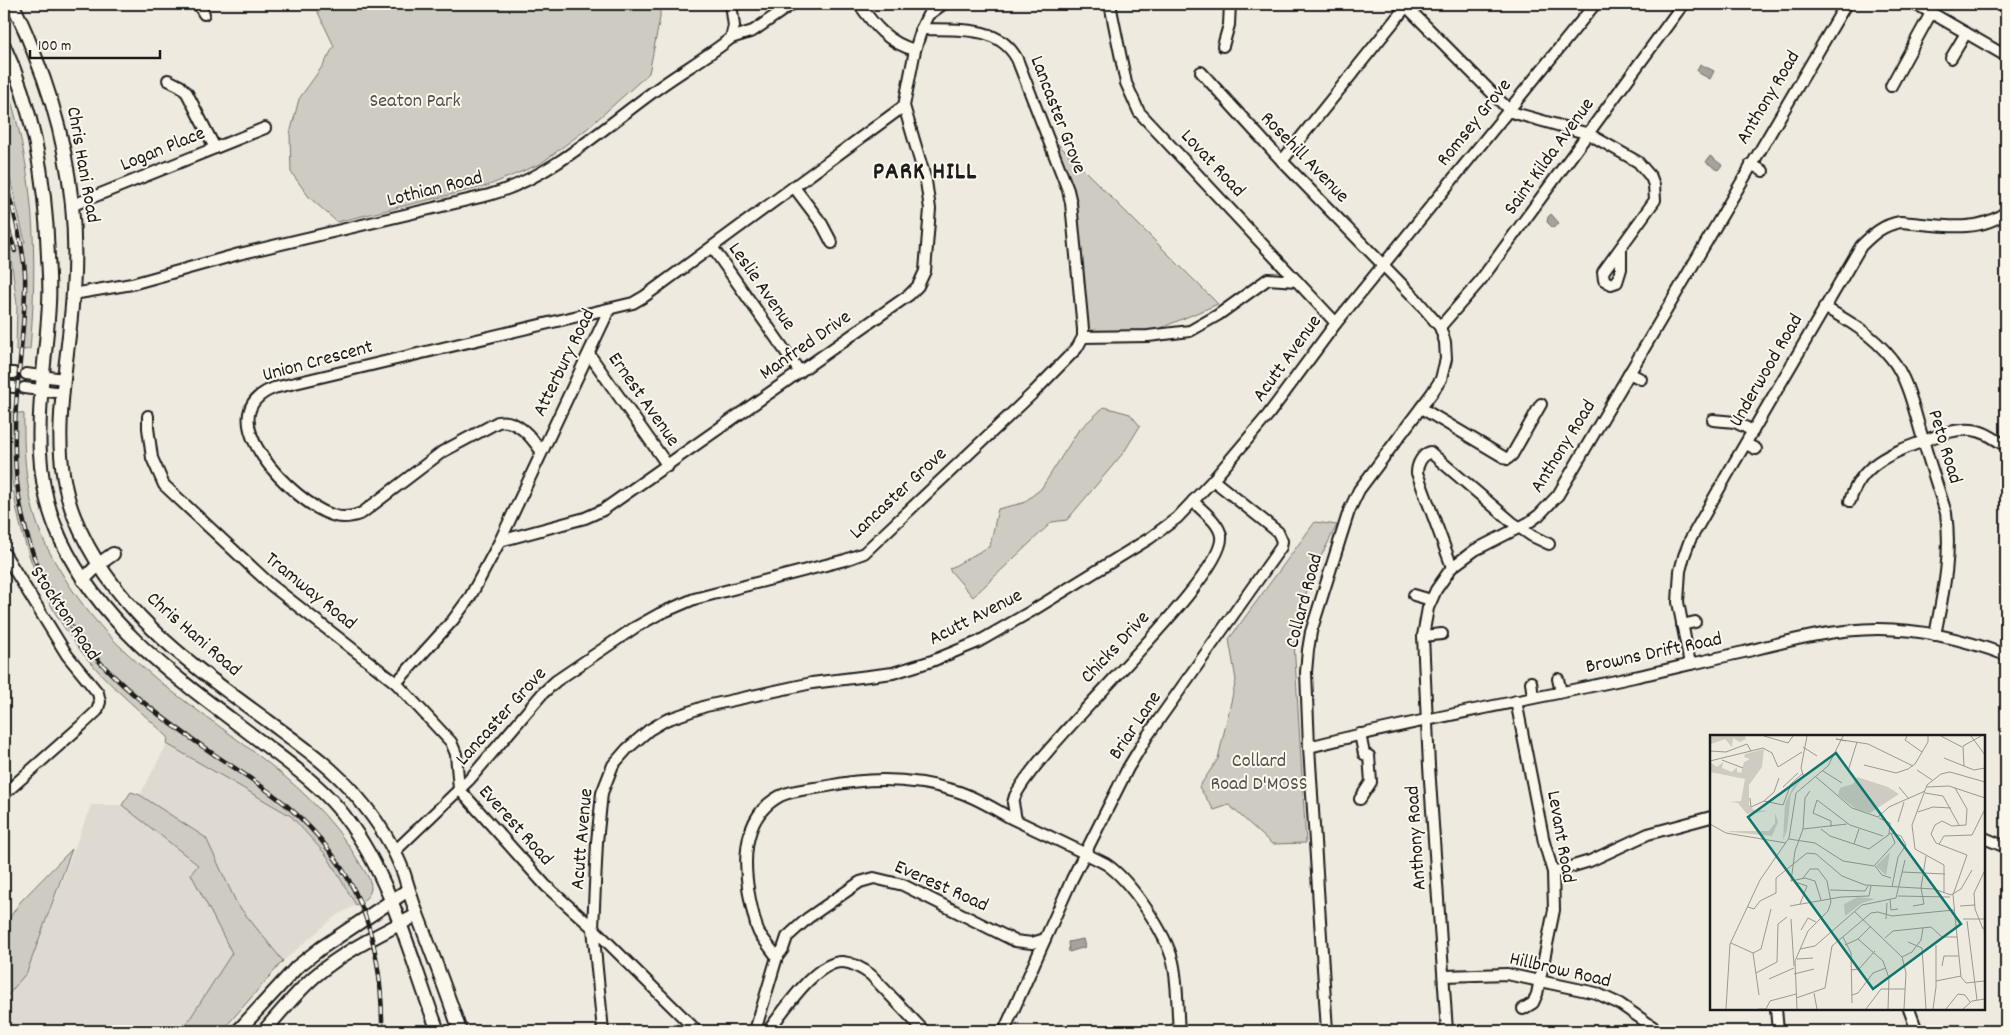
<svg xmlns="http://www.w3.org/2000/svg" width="2010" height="1035" font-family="Dekko,sans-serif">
	<rect width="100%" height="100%" fill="#eeeadf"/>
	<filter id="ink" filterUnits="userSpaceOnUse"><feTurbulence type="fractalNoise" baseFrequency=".02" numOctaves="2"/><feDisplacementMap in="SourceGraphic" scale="10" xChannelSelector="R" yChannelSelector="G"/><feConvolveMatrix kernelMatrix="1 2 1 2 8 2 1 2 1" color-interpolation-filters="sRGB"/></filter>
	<g filter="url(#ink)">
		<g fill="#dedad1">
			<path d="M167,744L291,816L327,856L356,905L337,915L283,961L237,904L206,838L140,795Z"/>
			<path d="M91,805H122L198,865L191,874L232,953L182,1031H4V1000L27,972Z"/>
		</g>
		<g fill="#ceccc2" stroke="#75746f">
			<path d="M314,4H660V18L649,73L588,128L540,164L487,186L337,222L309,197L291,172L290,134L299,99L324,64L334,46Z"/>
			<path d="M4,79C35,167 38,258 30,349L16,351L17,304L10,251L25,242L4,153Z"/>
			<path d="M1057,143L1218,304L1156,330L1089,332L1073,199Z"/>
			<path d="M1104,407L1130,414L1140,426L1124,452L1067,520L1052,522L973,597L949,569L990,546L998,509L1023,503L1041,489L1078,431Z"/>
			<path d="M10,411L24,414C23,459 27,511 49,551C69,589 95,624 127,653C202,725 305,769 359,862C363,869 372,880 371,889C369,898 362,901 356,905L327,856L291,816L167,744L168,737C142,712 114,690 91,663C30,593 5,502 10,411Z"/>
			<path d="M1315,522L1337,525L1310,578L1294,642L1306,843L1272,844L1229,805L1214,810L1199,787L1218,759L1236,680L1229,639Z"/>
			<path d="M131,792L140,795L206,838L237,904L283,961L222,1031H182L232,953L191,874L198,865L122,805Z"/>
			<path d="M72,849L27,972L4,1000V926L21,901Z"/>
		</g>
		<g fill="#a6a39d" stroke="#6f6d69">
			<path d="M1700,64L1714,71L1710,79L1699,73L1697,70Z"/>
			<path d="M1710,156L1722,165L1718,170L1706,162Z"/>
			<path d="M1551,214L1559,223L1553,228L1547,222L1548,217Z"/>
			<path d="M1083,939L1085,947L1069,952L1068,942Z"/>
		</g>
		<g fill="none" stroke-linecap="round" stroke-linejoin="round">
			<g stroke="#1c1c1c" stroke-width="14">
				<g id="minor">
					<path d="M198,4L204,14"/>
					<path d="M859,4C874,25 888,43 915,50"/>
					<path d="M1110,4L1126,83L1139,112L1336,323"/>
					<path d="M1404,4L1511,112L1589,134L1638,162L1651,177L1654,185L1655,200L1603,272L1604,280L1611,284L1617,282L1621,269V249"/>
					<path d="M1916,4L2006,56"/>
					<path d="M731,38L753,31L792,4"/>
					<path d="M1223,46L1229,25L1230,4"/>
					<path d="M1951,58L1966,33"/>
					<path d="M1201,72L1282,161L1417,300L1440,327L1445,342L1446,359L1441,379L1432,393L1359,490L1349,511L1341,536L1311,632L1308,650L1306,672L1309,747L1327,1031"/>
					<path d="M168,80L180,86L187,93L215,148"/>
					<path d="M1891,86L1931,13"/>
					<path d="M1282,161L1408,4"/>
					<path d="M1751,164L1763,171"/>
					<path d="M794,187L822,224L832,243"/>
					<path d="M73,205L265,128"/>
					<path d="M712,247L800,372"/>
					<path d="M73,294L132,284L239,254L489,195C550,178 602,129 653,92C678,73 706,58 731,38L734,26L731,4"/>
					<path d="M1824,307C1849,321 1873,335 1891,358C1908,379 1914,410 1922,436C1929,462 1938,487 1946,513C1952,555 1943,594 1935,635"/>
					<path d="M1440,327L1480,281L1683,4"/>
					<path d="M1083,337L1148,336L1190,331L1218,315L1268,279L1297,281"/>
					<path d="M589,354L668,466"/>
					<path d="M4,373H14"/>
					<path d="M1629,373L1641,379"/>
					<path d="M26,374L64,379"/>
					<path d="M4,386L14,387"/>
					<path d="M24,388L63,393"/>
					<path d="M1421,408L1507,459L1512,455L1541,404"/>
					<path d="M148,416V428L152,458L164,485L271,585L396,683L451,742L456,754L459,789"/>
					<path d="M1713,420L1735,422L1753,431"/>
					<path d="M1746,444L1756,449"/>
					<path d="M541,451C532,438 517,418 498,422L442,452L362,513C352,517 342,519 332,515C294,503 205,414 274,388L633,303L645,296L904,106"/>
					<path d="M1850,501C1861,464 1891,453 1924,441C1939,435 1955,428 1972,430C1985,431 1996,440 2006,446"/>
					<path d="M500,541L585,518L603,510L909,295L918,286L925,271L930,209L926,181L904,106L915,50L923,25L928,15L943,4"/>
					<path d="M4,553L67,655L98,693L100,702L97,711L82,725L4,794"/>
					<path d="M1452,567L1417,473C1417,464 1422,455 1430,452L1513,523L1532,536L1549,544"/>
					<path d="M1414,595L1431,600"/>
					<path d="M1682,625L1695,622"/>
					<path d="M1423,636L1442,634"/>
					<path d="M1690,664L1678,602L1680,571L1684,556L1690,540L1727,475L1861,246C1873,234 1883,225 1900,222C1935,224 1977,235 2006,212"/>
					<path d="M1558,679L1561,692"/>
					<path d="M1531,682L1533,697"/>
					<path d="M396,683L453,620L470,597L500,541L609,310"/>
					<path d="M1516,701L1544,842L1553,872L1554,910L1537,994L1533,1003L1523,1009"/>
					<path d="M1309,747C1417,719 1526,701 1634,677C1671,669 1707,660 1744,652C1788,641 1832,629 1878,629C1921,629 1966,640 2006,655"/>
					<path d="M459,789L546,886L593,928L697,1031"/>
					<path d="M1360,799L1371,782L1369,756L1364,754L1360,734"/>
					<path d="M1016,820L1013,803L1015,796C1042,741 1227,577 1221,536C1219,522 1202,511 1193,501"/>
					<path d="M1984,838L2006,847"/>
					<path d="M394,852L469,780L542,694L556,681L634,628L659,614L694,599L845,560L864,553L1033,393L1077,348L1083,337V329L1071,203L1068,190L1017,59C998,24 956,30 921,29"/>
					<path d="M1553,872L1590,861L1648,834L1711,817"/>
					<path d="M777,957L759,933L757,928C745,887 733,821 780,796C794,789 813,789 828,786C870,777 914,778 956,791C976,797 994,809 1013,819C1044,834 1075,848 1106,864C1130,880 1166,933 1173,962C1178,984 1177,1009 1179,1031"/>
					<path d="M1445,976L1507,974L1596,993L1620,1004L1659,1031"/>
					<path d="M1776,1009L1778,1031"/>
					<path d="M1909,1009L1917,1031"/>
					<path d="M603,1031L593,928L597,842L602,793L613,765L627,749L649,730L666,720L706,706L812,683L893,673L932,661L978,642L1030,612L1150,538L1177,518L1213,480L1268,415L1336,323L1595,4"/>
					<path d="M755,1031L777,957L783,949L787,937L808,918L860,882L874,878L903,885L1015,941L1032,943L1045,939"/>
					<path d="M768,1031C784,1011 815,961 843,962C854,963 863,969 871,975L924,1031"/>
					<path d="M1004,1031L1072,879L1128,768L1148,735L1281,547L1282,541L1278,532L1213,480"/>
					<path d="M1447,1031L1429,766L1423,636L1428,608L1436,590L1452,567L1475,550L1528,523L1539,515L1558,495L1846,4"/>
				</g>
			</g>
			<g stroke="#1c1c1c" stroke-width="16">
				<g id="major">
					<path d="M12,4C21,19 27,36 34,53C65,129 79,210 73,292C69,366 46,444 74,516C110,608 191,665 268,721C299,744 333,767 358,798C377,820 394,847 404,874C408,887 412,901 417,914C432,953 447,992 460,1031"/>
					<path d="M4,46C35,112 46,184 48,257C49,272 50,288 49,303C45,385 24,461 61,540C103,629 184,683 260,741C287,762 316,782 338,808C391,872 409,955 438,1031"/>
					<path d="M83,580L99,564L113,554"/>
					<path d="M238,1031L297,967L321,948L408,890"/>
					<path d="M264,1031C280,1013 296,993 314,977C344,951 382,933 417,915"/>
				</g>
			</g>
			<use href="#minor" stroke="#fbf7ec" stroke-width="10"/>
			<use href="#major" stroke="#fbf7ec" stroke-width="12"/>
			<g stroke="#1c1c1c" stroke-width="4.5">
				<g id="rail">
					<path d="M4,176C12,208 23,241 25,274C26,299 23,325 21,350C19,376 15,403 15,430C13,486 24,545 51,595C91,667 148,709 215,755C239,771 263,786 285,804C358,866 383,938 382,1031"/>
					<path d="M4,215L15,251"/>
				</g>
			</g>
			<use href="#rail" stroke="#fbf7ec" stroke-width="2.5" stroke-dasharray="8" stroke-linecap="butt"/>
		</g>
	</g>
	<g text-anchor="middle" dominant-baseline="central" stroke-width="4" stroke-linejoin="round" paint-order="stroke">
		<g font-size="20" fill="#1c1c1c" stroke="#fbf7ec">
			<text transform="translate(1769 98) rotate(-59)">Anthony Road</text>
			<text transform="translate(1057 115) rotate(69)">Lancaster Grove</text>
			<text transform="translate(1475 123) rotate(-51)">Romsey Grove</text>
			<text transform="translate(163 150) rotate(-22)">Logan Place</text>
			<text transform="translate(1550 157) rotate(-54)">Saint Kilda Avenue</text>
			<text transform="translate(1304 158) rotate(46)">Rosehill Avenue</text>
			<text transform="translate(1212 164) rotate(47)">Lovat Road</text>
			<text transform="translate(82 165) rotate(80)">Chris Hani Road</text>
			<text transform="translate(435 190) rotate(-14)">Lothian Road</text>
			<text transform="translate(761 287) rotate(55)">Leslie Avenue</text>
			<text transform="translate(806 346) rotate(-35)">Manfred Drive</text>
			<text transform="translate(1288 359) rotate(-54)">Acutt Avenue</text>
			<text transform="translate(318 362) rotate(-15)">Union Crescent</text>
			<text transform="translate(565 363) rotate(-64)">Atterbury Road</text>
			<text transform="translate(1767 371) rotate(-60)">Underwood Road</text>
			<text transform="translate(643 400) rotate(55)">Ernest Avenue</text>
			<text transform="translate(1564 447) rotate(-58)">Anthony Road</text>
			<text transform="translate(1944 447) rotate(73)">Peto Road</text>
			<text transform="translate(899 494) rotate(-43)">Lancaster Grove</text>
			<text transform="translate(310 592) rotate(39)">Tramway Road</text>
			<text transform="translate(1305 601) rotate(-75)">Collard Road</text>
			<text transform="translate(64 614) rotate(56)">Stockton Road</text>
			<text transform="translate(976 618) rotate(-27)">Acutt Avenue</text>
			<text transform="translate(193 635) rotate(41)">Chris Hani Road</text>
			<text transform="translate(1116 648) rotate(-47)">Chicks Drive</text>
			<text transform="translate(1654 654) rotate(-12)">Browns Drift Road</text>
			<text transform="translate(502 717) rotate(-48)">Lancaster Grove</text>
			<text transform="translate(1136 726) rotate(-56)">Briar Lane</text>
			<text transform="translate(515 826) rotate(48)">Everest Road</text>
			<text transform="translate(1560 837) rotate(80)">Levant Road</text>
			<text transform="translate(1417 838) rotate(-94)">Anthony Road</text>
			<text transform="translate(583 839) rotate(-85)">Acutt Avenue</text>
			<text transform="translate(941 887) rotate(24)">Everest Road</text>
			<text transform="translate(1560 971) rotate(13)">Hillbrow Road</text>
		</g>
		<g font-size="20" fill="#51514e" stroke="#fbf7ec">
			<text x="415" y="102">Seaton Park</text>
			<text x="1259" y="762">Collard<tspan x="1259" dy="23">Road D'MOSS</tspan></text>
		</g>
		<g font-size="25" font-weight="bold" letter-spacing="1" fill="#1c1c1c" stroke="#fbf7ec">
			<text x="925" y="173">PARK HILL</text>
		</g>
	</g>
	<g transform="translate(1710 735)">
		<rect width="275" height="275" fill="#eeeadf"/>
		<path d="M0,1H35L36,4L30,7L23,3L22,12L15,4L1,9ZM54,14L52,32L39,50V70L44,75L58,76L37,79L28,68L20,67L31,66L35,44L0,37V27L7,32L13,27L12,33L22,37L27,32V37L31,38L34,27L40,24L34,22L35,19ZM147,42L178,52L189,59L160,78L146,74L128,60L130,53L143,49ZM92,44L81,59L77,95L73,105L75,69L83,52ZM65,78L68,87L62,101L21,97L17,96H59L65,88ZM180,117L176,140L166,131ZM148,162L165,164L152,168L135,181L134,169Z" fill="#ceccc2"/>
		<path fill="none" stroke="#9a9891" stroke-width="1" d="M54,1L78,8L83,1M197,1L195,5L212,17M231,1L252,12M261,1L275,20M136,6L126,4L158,9L203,31M93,12L107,21M0,16L16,17L37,9L41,16M234,23L264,35L275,33M12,25L33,33M0,26L53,13L62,18L68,32L92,17M154,30L186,38L198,34L205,29L218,7V1M254,31L253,11L271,1M207,35L222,45M113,36L132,48M138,36L147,7M106,42L142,73L168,82L179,72L215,56M94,43L91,33L97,1M73,52L88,38M189,52L199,64M217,52L239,51L275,63M245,53L257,74L256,90L242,91L232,86L225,90L221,99L226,108L257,120L243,160L251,242L256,248L274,246M100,56L95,63L93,94L85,116L81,146L95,143L105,146L111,165M215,58L233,61L249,90M40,63L41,72L54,66L73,70L81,49L93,38M54,66L64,57L69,43M208,77L223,72L241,73M169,83L180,88L179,99M188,87L194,67M0,89L16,98L76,108M121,92V86L103,78L107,65L140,90L173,101M93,94L137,89M111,94L120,101L159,114L181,98M182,98L191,101L196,110L188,122L182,152M79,104L105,108L133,126L164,131L185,108L181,98M144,109L149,94M229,109L234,101L262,100L275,74M165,131L172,140L181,143M192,137L235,139M85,147L97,151L90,169M120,155L155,156L158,151M234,158V130L205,114L202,90L217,50L231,39L240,37L275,47M188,161L240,162M180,164L181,175L188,174M80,171L131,162L159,161L161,151M203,171L214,169L211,153L216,121M250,171L265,170M38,172L44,174L50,166L66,158V143L97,118L106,119L132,141L155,150L224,154L241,160L251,154L262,135M144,176L192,222L196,238L194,274M81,184L84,231M176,184L177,168M253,184H275M257,186L267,265M274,192L275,207M273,194L265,174L264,158L275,135M91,195L98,183L106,187M133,202L141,218L142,268M175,203L183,196L221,192L232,202H247M148,204L173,226L179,243L178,274M198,207L212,213L216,274M21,208L43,218L51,214L61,174M135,210L148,204L161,191M90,214L105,211L152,170L186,163L195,125M43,218L49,260M192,222L202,217L211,205L213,193M87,224L103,223M232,231L234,221H249M141,235L149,234L165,216M46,238L67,227L68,189L77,182M84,239L104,234M59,244L84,233M226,246L251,241M104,258L107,274M142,260L148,258L163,238L176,233M86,263L115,253L122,211L161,178L168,177L182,181L244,175M16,274L20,209L50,145L79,103L86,58L118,31L133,1M48,274H56L60,266L86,259M87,274L85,226L98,196L118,176L121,167L117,146L108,134H100L93,143M156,274L171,254H195M223,274L226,252V210M236,274L248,259L255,260L260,267M253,274L262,266L275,264"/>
		<path fill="#0f766e" fill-opacity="0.15" stroke="#0f766e" stroke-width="2.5" d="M126,18L251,189L163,254L38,82Z"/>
		<rect width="275" height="275" fill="none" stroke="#1c1c1c" stroke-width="2.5"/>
	</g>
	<rect width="2010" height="1035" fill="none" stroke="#fbf7ec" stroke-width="20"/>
	<rect x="10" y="10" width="1990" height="1015" fill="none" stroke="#1c1c1c" stroke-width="2" filter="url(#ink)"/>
	<path d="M30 50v8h130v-8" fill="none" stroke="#1c1c1c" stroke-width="2.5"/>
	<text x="38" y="50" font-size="15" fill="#1c1c1c" stroke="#fbf7ec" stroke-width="4" paint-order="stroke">100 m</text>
</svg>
